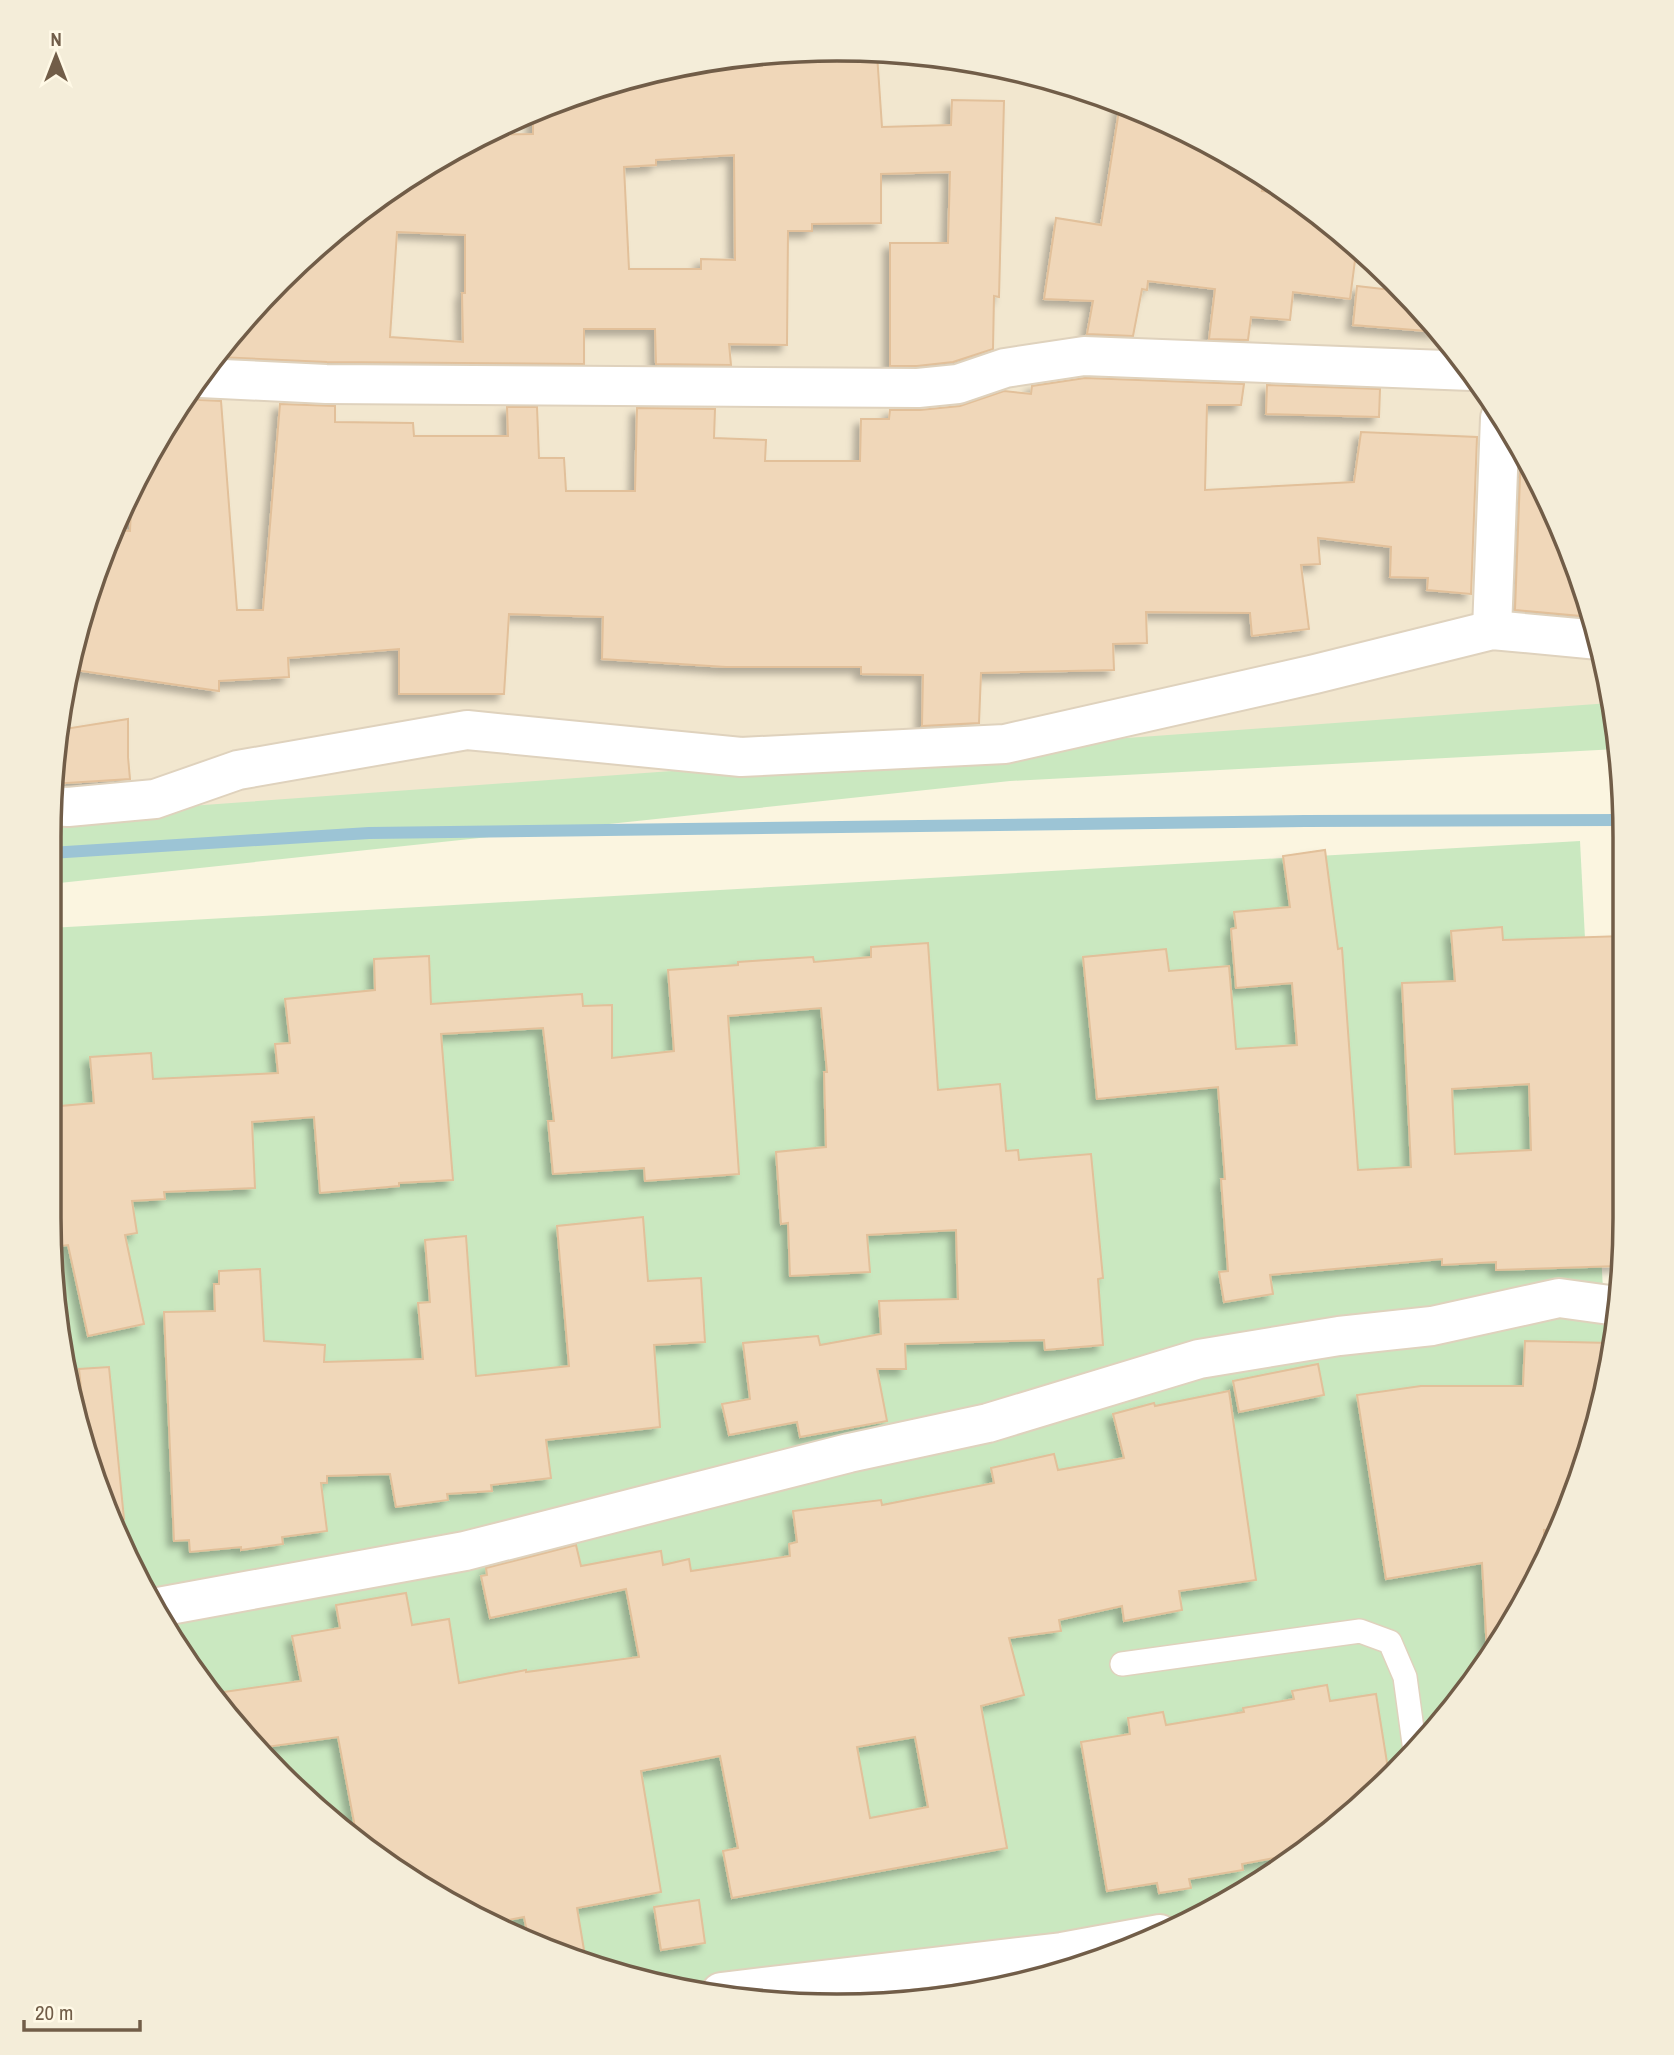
<svg xmlns="http://www.w3.org/2000/svg" width="1674" height="2055" font-family="'Archivo Narrow',sans-serif">
	<defs>
		<filter id="shadow"><feDropShadow dx="-6" dy="6" stdDeviation="3.5" flood-color="#0004"/></filter>
	</defs>
	<rect width="100%" height="100%" fill="#fbf5e0"/>
	<path fill="#f2e7cf" d="M786,51L940,56L1091,91L1231,155L1357,245L1462,358L1544,489L1598,633L1616,740L50,845L51,785L64,683L109,536L155,443L245,317L358,212L489,130L633,76Z"/>
	<g fill="#cae8c0">
		<path d="M1610,703L1617,749L1010,781L50,884L51,816Z"/>
		<path d="M1580,841L1607,1369L1598,1422L1544,1567L1430,1737L1316,1843L1185,1925L990,1991L785,2004L584,1964L400,1873L280,1775L154,1612L76,1422L49,1218L50,928Z"/>
	</g>
	<g fill="none" stroke-linecap="round" stroke-linejoin="round">
		<path stroke="#9cc4d5" stroke-width="12" d="M50,853L369,833L1305,821L1623,820"/>
	</g>
	<g fill="#f0d7b9" stroke="#e2c09a" stroke-width="2" fill-rule="evenodd" filter="url(#shadow)">
		<path d="M786,51L877,54L882,127L951,125L952,100L1004,101L999,297L994,296L993,349L953,362L917,366H890V243H948L950,172L881,174V223L812,224V231H788L787,345L729,344L731,365L656,364L655,329H584V364L327,362L216,357L245,317L358,212L481,135L533,134V113L633,76ZM734,155L735,260L701,259V269H629L624,167L656,165V160ZM397,232L465,235V293H462L463,342L390,337Z"/>
		<path d="M1120,104L1231,155L1263,177L1262,191L1285,193L1357,245L1350,299L1293,292L1290,320L1251,317L1248,340L1209,339L1215,289L1148,281L1147,290L1142,289L1133,336L1087,334L1093,301L1044,299L1056,218L1101,225Z"/>
		<path d="M1357,286L1400,291L1439,332L1353,325Z"/>
		<path d="M1085,378L1244,384L1241,405H1207L1205,490L1354,482L1361,432L1477,437L1471,594L1427,590L1428,578L1390,577L1391,547L1318,538L1320,564L1301,565L1309,629L1252,636L1250,613L1146,612L1147,643L1113,644L1114,670L981,673L979,723L922,726L923,675L861,674V667H726L602,659L603,617L509,614L504,694H399V649L288,658L289,677L219,681V691L68,669L109,536L112,530L130,531L132,489L155,443L188,396L200,400L221,401L237,610H263L280,404L335,406V422L413,423L414,436H508L507,407H537L539,458H564L566,491H635L637,408L715,409L714,438L766,440L765,461H860L861,419H889L890,410H920L960,406L1004,391L1031,394L1032,386Z"/>
		<path d="M1267,385L1380,389L1379,417L1266,414Z"/>
		<path d="M1521,451L1544,489L1592,617L1515,610Z"/>
		<path d="M128,719V757L130,779L51,784L58,730Z"/>
		<path d="M1325,850L1338,949L1342,948L1358,1170L1411,1167L1402,983L1455,981L1451,931L1502,927L1503,940L1623,936V1132H1617L1619,1266L1496,1270V1262L1442,1265V1259L1270,1275L1273,1294L1224,1302L1219,1272L1228,1271L1221,1179H1225L1218,1087L1097,1099L1083,957L1166,949L1169,971L1229,966L1236,1049L1297,1045L1292,983L1236,988L1231,929L1236,928L1234,912L1290,907L1283,856ZM1529,1084L1531,1150L1455,1154L1452,1089Z"/>
		<path d="M928,943L938,1090L1000,1084L1006,1151L1018,1150L1019,1160L1091,1154L1103,1278L1098,1279L1103,1345L1045,1350L1044,1340L905,1344L906,1369H877L887,1421L800,1437L797,1422L729,1435L722,1404L750,1399L743,1343L818,1336L820,1345L881,1334L879,1301L958,1299L956,1230L867,1235L870,1272L790,1276L788,1223L781,1224L776,1152L826,1147L824,1072H827L821,1008L728,1016L739,1174L645,1181L644,1168L553,1174L548,1121H554L543,1028L441,1034L453,1180L399,1183V1186L320,1193L314,1117L252,1122L255,1188L164,1192L165,1199L132,1201L137,1233L125,1235L144,1324L88,1336L68,1245L53,1247L49,1218V1107L94,1103L90,1057L151,1053L153,1079L278,1073L275,1044L290,1043L285,999L375,990L374,959L429,956L431,1004L582,994L583,1006L612,1005V1058L674,1051L668,970L738,965V962L813,957L814,962L871,957V947Z"/>
		<path d="M643,1217L648,1281L701,1278L705,1342L654,1345L660,1427L546,1440L551,1478L491,1485L492,1491L447,1494L448,1500L396,1507L390,1474L327,1476V1483H321L327,1531L282,1537L283,1544L241,1550V1547L190,1552L189,1540L174,1541L164,1312L215,1311L214,1284H219V1271L260,1269L264,1341L325,1345L324,1362L423,1359L418,1303L430,1302L425,1240L466,1236L476,1376L569,1366L557,1226Z"/>
		<path d="M1525,1341L1611,1343L1598,1422L1558,1529L1544,1530L1545,1562L1544,1567L1487,1651L1482,1563L1386,1579L1357,1395L1421,1386H1523Z"/>
		<path d="M1318,1364L1324,1395L1239,1412L1233,1381Z"/>
		<path d="M109,1367L124,1519L117,1521L76,1422L73,1399L82,1398L79,1369Z"/>
		<path d="M1229,1391L1256,1580L1179,1591L1182,1610L1124,1621L1122,1606L1059,1620L1061,1631L1009,1638L1024,1695L981,1706L1007,1848L732,1898L723,1851L738,1848L720,1756L641,1771L661,1892L577,1908L584,1950L563,1954L528,1937L524,1917L498,1922L400,1873L357,1838L338,1737L259,1748L217,1693L301,1681L292,1636L340,1628L336,1605L406,1593L412,1625L449,1619L459,1683L526,1670V1672L639,1657L626,1589L490,1618L481,1576L487,1575L486,1568L576,1545L581,1566L661,1551L663,1565L689,1559L691,1571L790,1556L789,1544L797,1542L793,1511L881,1500L882,1505L994,1483L991,1468L1054,1454L1058,1470L1124,1458L1113,1414L1154,1403L1155,1406ZM915,1737L928,1807L870,1818L857,1747Z"/>
		<path d="M1327,1685L1330,1701L1376,1694L1389,1775L1316,1843L1301,1853L1242,1864L1243,1870L1189,1879L1191,1888L1159,1893L1157,1883L1107,1891L1081,1742L1130,1734L1128,1718L1163,1712L1166,1725L1244,1712L1243,1708L1294,1699L1292,1691Z"/>
		<path d="M699,1900L705,1943L661,1950L654,1907Z"/>
	</g>
	<g fill="none" stroke-linecap="round" stroke-linejoin="round">
		<g stroke="#dfd2bd" stroke-width="26">
			<path id="service" d="M1122,1664L1360,1631L1390,1642L1405,1677L1415,1751"/>
		</g>
		<g stroke="#dfd2bd" stroke-width="42">
			<g id="minor">
				<path d="M201,378L326,384L918,388L958,384L1005,368L1084,356L1471,371"/>
				<path d="M1492,630L1500,418"/>
				<path d="M51,806L68,807L155,799L238,770L467,730L741,757L1005,744L1315,674L1492,630L1599,640"/>
				<path d="M153,1608L465,1551L849,1453L988,1423L1199,1359L1339,1336L1432,1326L1559,1298L1617,1306"/>
			</g>
		</g>
		<g stroke="#dfd2bd" stroke-width="42">
			<path id="tertiary" d="M721,1992L1062,1952L1160,1934"/>
		</g>
		<use href="#service" stroke="#fff" stroke-width="23"/>
		<use href="#minor" stroke="#fff" stroke-width="38"/>
		<use href="#tertiary" stroke="#fff" stroke-width="38"/>
	</g>
	<path d="M0 0H1674V2055H0ZM837 61H837A776 776 0 0 1 1613 837V1218A776 776 0 0 1 837 1994H837A776 776 0 0 1 61 1218V837A776 776 0 0 1 837 61Z" fill="#f4edd9" fill-rule="evenodd"/>
	<path fill="none" stroke="#715d48" stroke-width="3.5" d="M837 61H837A776 776 0 0 1 1613 837V1218A776 776 0 0 1 837 1994H837A776 776 0 0 1 61 1218V837A776 776 0 0 1 837 61Z"/>
	<g transform="translate(56 56)" stroke="#fff9e6" stroke-width="5" paint-order="stroke">
	<path d="M0-5L12 26L0 18L-12 26Z" fill="#715d48"/>
	<text y="-10" font-size="19" font-weight="bold" text-anchor="middle" fill="#715d48">N</text>
	</g>
	<path d="M24 2020v10h116v-10" fill="none" stroke="#715d48" stroke-width="3.5"/>
	<text x="35" y="2020" font-size="21" fill="#715d48" stroke="#fff9e6" stroke-width="5" paint-order="stroke">20 m</text>
</svg>
